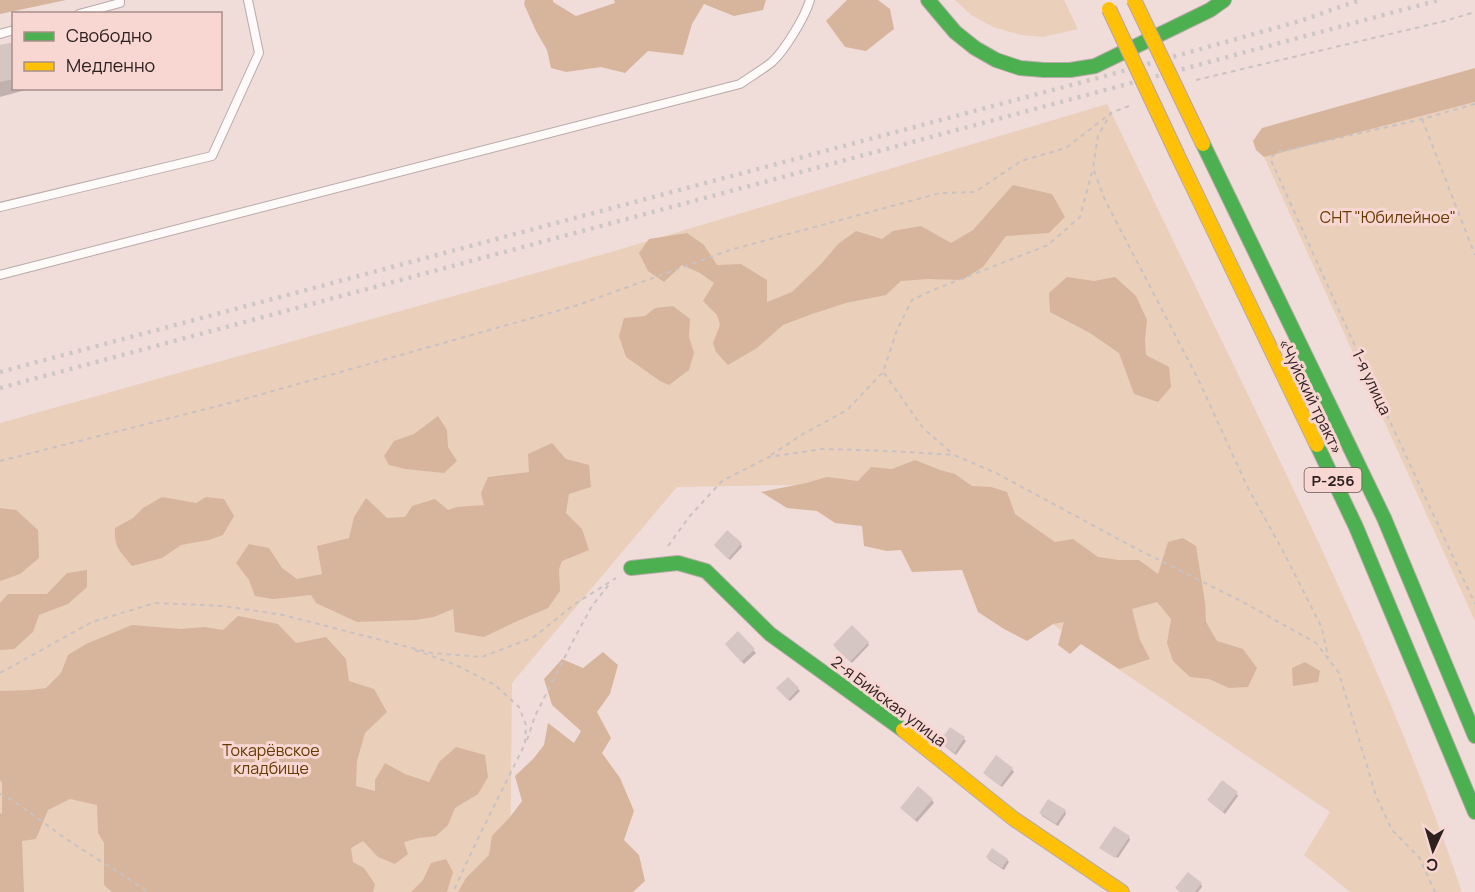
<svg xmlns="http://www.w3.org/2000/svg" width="1475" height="892" font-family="Manrope,sans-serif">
	<rect width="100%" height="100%" fill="#f0ddda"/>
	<g fill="#eacfbb">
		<path d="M955,0H1064L1078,29L1043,37L1021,35L993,27L971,15Z"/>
		<path d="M1475,102V621L1264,157Z"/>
		<path d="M1107,104C1155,203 1203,302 1251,401C1329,562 1405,723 1462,892H1350L1304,855L1330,812L1087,648L851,484L677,487L512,683L510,892H0V423L611,252Z"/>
	</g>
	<g fill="#d7b59c">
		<path d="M0,0H66L0,14Z"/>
		<path d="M525,0H553V2L576,16L615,3L614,0H766L763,10L734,16L704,4L692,24L683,55L648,51L625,73L601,67L566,72L551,68L547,50L536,31L524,4Z"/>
		<path d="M847,0H878L890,9L894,29L866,51L845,47L826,21Z"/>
		<path d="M1475,68V102L1264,157L1256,150L1253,141L1262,128Z"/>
		<path d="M1013,185L1052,194L1065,217L1049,233L1006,236L983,267L962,280L928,279L901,281L886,295L846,303L812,314L783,325L757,348L728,365L716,352L713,343L720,325L717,315L703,301L714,283L700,273L682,265L664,282L648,271L639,253L649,239L687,233L704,245L717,265L741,264L767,280V302L792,292L822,263L838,244L856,231L882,239L893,231L921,226L951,243L973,230Z"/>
		<path d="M1067,277L1094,281L1115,277L1136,296L1147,320L1145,340L1146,355L1169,367L1171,387L1158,402L1134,394L1119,353L1090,333L1050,312L1049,293Z"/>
		<path d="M673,306L690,319L689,337L694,353L689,370L669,385L660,381L626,357L619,336L624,318L645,316L655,308Z"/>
		<path d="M438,416L447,430L448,447L457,461L444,473L405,469L389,465L384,456L394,441L414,434Z"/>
		<path d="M552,443L566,459L589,465L591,487L569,494L566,513L582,529L589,550L562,561L559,569L560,591L548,608L515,622L484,637L455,632L453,609L434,617L415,620L357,622L316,603L311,595L273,599L255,596L249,580L236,563L249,544L269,548L282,568L297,579L322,574L317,546L349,538L354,517L366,498L387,518L405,517L412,506L435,499L448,510L457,507L484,505L481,493L488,477L529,472L528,454Z"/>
		<path d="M915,460L940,470L955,474L972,486L991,487L1007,492L1015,514L1055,542L1073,539L1098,557L1119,560H1139L1158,574L1168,542L1183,538L1196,546L1205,602L1206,622L1217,641L1243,649L1257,668L1248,687L1229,688L1209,679L1190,677L1173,661L1167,643L1171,619L1157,602L1132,609L1140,640L1150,659L1119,669L1081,644L1070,654L1058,645L1064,622L1053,624L1027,641L1004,629L978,612L962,570L912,572L901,550L887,551L864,546L862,526L835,523L817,511L787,508L761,492L806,483L827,477L858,481L871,467L892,469Z"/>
		<path d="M162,497L196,503L206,497L224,499L234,516L223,535L209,540L181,545L162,558L132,566C120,551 114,548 115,528L133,518L143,508Z"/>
		<path d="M0,508L16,510L38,530L39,558L20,574L0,581Z"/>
		<path d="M87,570V587L68,604L39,615L33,632L14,649L0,650V603L8,594H47L67,573Z"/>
		<path d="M238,616L278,624L296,643L326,637L346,659L349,681L374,689L387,712L365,733L357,761L356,786L375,791V780L385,763L405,774L429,782L440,761L456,747L485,755L488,777L478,794L455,808L448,825L436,836L419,838L404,842L408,854L395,864L378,857L363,841L351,848L353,862L364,868L375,884L373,892H112L104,885V843L98,833L97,805L70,799L48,810L36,839L22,841L24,892H0V814L2,813V783L0,780V691L30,690L46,688L61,673L68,655L86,644L132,625L181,629L204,627L223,630Z"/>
		<path d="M603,652L618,665L610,694L597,712L611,738L602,753L620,778L634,811L624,840L639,855L645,881L633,892H458L466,878L489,855L492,836L510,817L522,801L515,776L533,759L544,745L548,723L574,743L581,731L552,705L544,679L562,659L583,668Z"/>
		<path d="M1305,662L1320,671L1318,682L1293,686L1292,668Z"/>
		<path d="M446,859L453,872L447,892H411L423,880L431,863Z"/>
	</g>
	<g fill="#0003">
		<path d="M14,43V88H33L0,97V47Z"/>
		<path d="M741,544L742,547L730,560L715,546Z"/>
		<path d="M738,634L756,653L744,664L728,647Z"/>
		<path d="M868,643L869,645L852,663L836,648Z"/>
		<path d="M798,689L800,691L790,701L780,691Z"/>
		<path d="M950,729L964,739L966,741L956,755L943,745L941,742Z"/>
		<path d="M1012,769L1014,772L1002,787L986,775Z"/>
		<path d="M1237,794L1238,796L1225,814L1208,800Z"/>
		<path d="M932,800L934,803L917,822L903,810Z"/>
		<path d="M1065,811L1066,814L1058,826L1042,816L1041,813Z"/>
		<path d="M1129,837L1130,840L1118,858L1101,848Z"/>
		<path d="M987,857L1007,860L1009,862L1004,870L989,860Z"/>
		<path d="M1201,884L1202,887L1198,892H1180Z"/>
	</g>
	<g fill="#d5c6c3">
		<path d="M14,42V79L0,82V45Z"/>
		<path d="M727,530L742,543L728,559L714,545Z"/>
		<path d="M852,625L869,642L850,662L833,645Z"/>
		<path d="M738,631L755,649L741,662L725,644Z"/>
		<path d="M788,677L799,688L788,700L776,688Z"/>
		<path d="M950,727L965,737L955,753L939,742Z"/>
		<path d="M996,755L1013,768L1000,786L983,773Z"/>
		<path d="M1222,780L1238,792L1223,812L1207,800Z"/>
		<path d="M918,786L933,799L915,820L900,808Z"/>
		<path d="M1048,799L1066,810L1056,824L1039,813Z"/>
		<path d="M1114,826L1130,836L1115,858L1099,848Z"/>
		<path d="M992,848L1008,859L1002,868L986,857Z"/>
		<path d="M1188,872L1202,883L1195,892H1180L1175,888Z"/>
	</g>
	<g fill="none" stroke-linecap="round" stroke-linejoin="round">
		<g stroke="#b8aaa8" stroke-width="10">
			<g id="lane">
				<path d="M79,14L120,3V0"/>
				<path d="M0,34L14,30"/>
				<path d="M0,207L212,156L259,53L248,0"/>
				<path d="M0,275L740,84C750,77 762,70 772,62C785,50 805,17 810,0"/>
			</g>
		</g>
		<g stroke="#b8aaa8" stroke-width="16">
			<g id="fast">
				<path d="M928,0L955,32L975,48L996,60L1020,68L1044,70H1070L1095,66L1210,10L1224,0"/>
				<path d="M1203,144L1384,518L1475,736"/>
				<path d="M1317,445L1356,527L1475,812"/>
				<path d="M631,568L678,563L706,571L770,634L903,730"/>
			</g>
		</g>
		<g stroke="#b8aaa8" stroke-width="16">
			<g id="slow">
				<path d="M1177,154L1317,445"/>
				<path d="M903,730L1014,819L1122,892"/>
			</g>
		</g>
		<g stroke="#c8c2c2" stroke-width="2" stroke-dasharray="4.5 4.5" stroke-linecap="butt">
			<path d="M1196,80L1441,22L1475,12"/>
			<path d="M1475,104L1422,119L1278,152L1270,158L1360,357L1475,604"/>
			<path d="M1129,106L1111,113L1098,136L1093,168L1105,200L1199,381L1247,486L1283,551L1322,628L1328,657"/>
			<path d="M1422,119L1475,255"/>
			<path d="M884,373L923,428L954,455"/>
			<path d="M771,455L803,434L847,410L883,372L897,330L912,300L933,290L1048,245L1080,217L1093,168"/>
			<path d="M0,461L234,402L578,305L730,250L940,193L975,192L1021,161L1066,148L1111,113"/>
			<path d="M668,546L689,517L722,481L769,457L822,449L890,451L954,455L996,473L1135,548L1243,602L1316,643L1339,673L1376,796L1392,830L1419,857L1435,892"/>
			<path d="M415,650L456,665L495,685L519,707L526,725L525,744L481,832L453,892"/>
			<path d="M0,673L92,622L155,603L224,606L283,615L432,653L482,657L534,637L575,604L616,578"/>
			<path d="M527,740L535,716L575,637L592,606L611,582"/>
			<path d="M0,794C21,804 39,820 58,833C87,854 119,871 148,892"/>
		</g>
		<use href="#lane" stroke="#fdfaf9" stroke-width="8"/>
		<use href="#fast" stroke="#4caf50" stroke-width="14"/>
		<use href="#slow" stroke="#ffc107" stroke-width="14"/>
		<g stroke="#ccc7c6" stroke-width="4.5" stroke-dasharray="3 6" stroke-linecap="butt">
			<path d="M0,372L1105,76L1300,21L1360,0"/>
			<path d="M0,388L1439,0"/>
		</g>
		<g stroke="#baa3a5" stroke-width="16" stroke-linecap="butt">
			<g id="slow-bridge">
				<path d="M1134,0L1203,144"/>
				<path d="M1109,9L1177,154"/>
			</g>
		</g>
		<use href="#slow-bridge" stroke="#ffc107" stroke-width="14"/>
	</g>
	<g text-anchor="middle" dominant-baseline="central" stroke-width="6" stroke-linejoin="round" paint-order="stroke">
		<rect fill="#f8d6d2" stroke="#6a5755" stroke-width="1.5" x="1304.5" y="468" width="57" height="24" rx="4.5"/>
		<g font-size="15" font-weight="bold" fill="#2d2120">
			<text x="1333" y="480">Р-256</text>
		</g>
		<g font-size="16" fill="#663a00" stroke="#f8d6d2">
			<text x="1388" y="217">СНТ "Юбилейное"</text>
			<text x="271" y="750">Токарёвское<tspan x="271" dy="18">кладбище</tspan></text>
		</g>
		<g font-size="16" fill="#2d2120" stroke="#f8d6d2">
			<text transform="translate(1372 382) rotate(65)">1-я улица</text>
			<text transform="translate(1311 396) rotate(64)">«Чуйский тракт»</text>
			<text transform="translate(889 701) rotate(37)">2-я Бийская улица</text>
		</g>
	</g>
	<rect x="12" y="12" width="210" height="78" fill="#f8d6d2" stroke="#a78e8b" stroke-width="1.5"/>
	<rect x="24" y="32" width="30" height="9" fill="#4caf50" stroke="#a78e8b" stroke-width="1.5"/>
	<text x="66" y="42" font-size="18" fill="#2d2120">Свободно</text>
	<rect x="24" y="62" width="30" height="9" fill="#ffc107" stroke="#a78e8b" stroke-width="1.5"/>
	<text x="66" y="72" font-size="18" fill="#2d2120">Медленно</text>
	<g transform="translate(1433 850) rotate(184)" stroke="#f8d6d2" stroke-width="4.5" paint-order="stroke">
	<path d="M0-4.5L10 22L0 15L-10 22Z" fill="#2d2120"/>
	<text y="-9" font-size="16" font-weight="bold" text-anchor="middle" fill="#2d2120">С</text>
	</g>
</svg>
